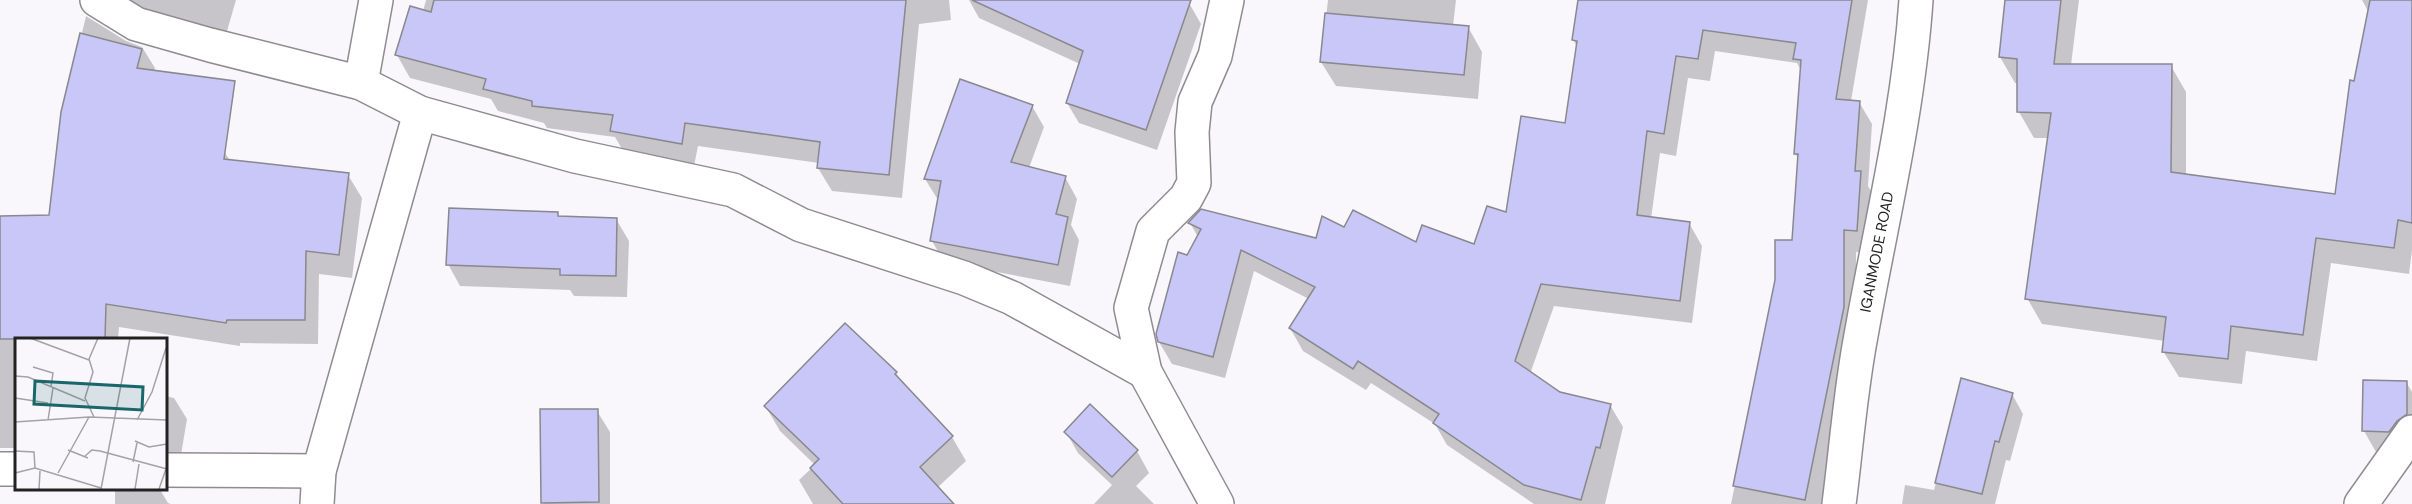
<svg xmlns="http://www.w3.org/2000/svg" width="2412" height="504" font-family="'DM Sans',sans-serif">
	<rect width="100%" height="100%" fill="#f9f7fc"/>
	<g fill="#0003">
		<path d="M106,0H236L225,38Z"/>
		<path d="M426,0H949L951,20L919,24L902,198L832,191L818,168L819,163L698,146L694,166L625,154L615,137L547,128L544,123L498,111L491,99L410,78L397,55L423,11Z"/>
		<path d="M969,0H1183L1189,3L1201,24L1157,150L1079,123L1067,103L1080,64L979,18Z"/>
		<path d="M1328,0H1456L1453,26L1468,27L1482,52L1478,99L1336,86L1321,62Z"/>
		<path d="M1579,0H1868L1851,101L1859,102L1872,124L1868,186L1873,195L1869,253L1856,252V330L1821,504H1731L1776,280L1794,241L1799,159L1795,154L1802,72L1797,63L1715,51L1710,81L1688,78L1676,156L1660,153L1651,219L1689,223L1702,246L1692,323L1554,306L1530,374L1559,393L1610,405L1623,427L1605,504H1534L1447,445L1435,424L1371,383L1366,390L1303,351L1290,328L1309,299L1254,271L1225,378L1172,364L1159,342L1188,257L1198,237L1190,223L1317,239L1344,229L1416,244L1475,246L1507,214L1566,124L1578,48L1573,40Z"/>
		<path d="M2007,0H2079L2071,65L2171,66L2186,92V176L2337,196L2369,13L2362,0H2412V250L2409,274L2331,263L2317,361L2246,351L2242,384L2179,377L2163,351L2165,341L2042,324L2027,298L2049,138H2034L2019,112V83H2015L2000,57Z"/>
		<path d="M86,16L126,41L142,47L155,68L149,89L77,54Z"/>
		<path d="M1032,106L1044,127L1029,168L1065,177L1077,199L1071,225L1079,240L1070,286L944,262L932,241L938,200L925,179Z"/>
		<path d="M224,151L230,161L348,175L362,198L352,278L319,274L318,344L240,343V346L119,327L118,339H16V448H0V218L50,217Z"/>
		<path d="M557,213L560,218L616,219L629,241L627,297L574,296L570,290L460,286L448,264Z"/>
		<path d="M896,373L902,383L952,437L966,461L937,488L952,504H813L799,480L815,465L780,431L766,407Z"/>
		<path d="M1962,380L2012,394L2023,414L2010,461L2006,460L1995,504H1902L1905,485L1934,490Z"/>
		<path d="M2406,382L2412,392V440L2402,453L2376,452L2364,431Z"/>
		<path d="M165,396L174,398L187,419L178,473L165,478Z"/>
		<path d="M597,411L610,432V504H544Z"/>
		<path d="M1066,432L1137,451L1149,473L1136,486L1154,504H1094L1112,485L1078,453Z"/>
		<path d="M115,488H159L168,503L171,504H115Z"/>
	</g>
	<g fill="#c8c7f8" stroke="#88888d" stroke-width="1.5">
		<path d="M434,0H906L889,175L817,168L820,142L685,123L682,144L610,131L613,115L532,106V101L483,89L486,79L395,55L410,6L431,12Z"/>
		<path d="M972,0H1191L1146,130L1066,103L1083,51Z"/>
		<path d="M1578,0H1852L1836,99L1860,101L1855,171H1861L1857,231L1844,230V307L1805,500L1733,486L1775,280V240H1792L1798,154H1794L1801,60L1793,59L1796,43L1703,30L1698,59L1676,56L1664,134L1647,131L1637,215L1690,222L1680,301L1541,284L1515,361L1560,392L1611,404L1600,448L1596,447L1581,500L1524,485L1433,423L1439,414L1358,361L1353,369L1289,328L1315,287L1241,250L1213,357L1158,342L1156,334L1178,252L1187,255L1201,229L1188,223L1201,209L1316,238L1322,216L1344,227L1353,210L1416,242L1422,225L1474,244L1487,206L1506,212L1521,116L1565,123L1577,41L1572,40Z"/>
		<path d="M2005,0H2061L2054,64H2172L2171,172L2335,194L2350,80L2354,81L2370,0H2412V223L2398,220L2394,248L2316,238L2303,335L2231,326L2228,359L2162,352L2166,317L2025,299L2051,113L2017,112V59L1999,57Z"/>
		<path d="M1325,13L1469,26L1464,75L1320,62Z"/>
		<path d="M80,33L142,49L137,68L235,81L224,159L349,173L339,255L306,251L305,320H227L226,323L106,304L105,339H0V216L49,215L61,112Z"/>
		<path d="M960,79L1033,105L1011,162L1066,176L1056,214L1068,217L1058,265L930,241L941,181L924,179Z"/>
		<path d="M449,208L558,212V216L617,218L616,276L560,275V269L446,265Z"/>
		<path d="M845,323L897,372L895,374L953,436L920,467L954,504H843L810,468L819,459L764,406Z"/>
		<path d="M1961,378L2013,393L1999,442L1995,441L1982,494L1935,483Z"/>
		<path d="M2363,380L2407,381V414L2397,421L2389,432L2362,431Z"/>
		<path d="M1090,404L1138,450L1112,477L1064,432Z"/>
		<path d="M540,409H598L599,502L541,503Z"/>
	</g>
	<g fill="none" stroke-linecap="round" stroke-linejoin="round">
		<g stroke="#8f8c91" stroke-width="36">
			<g id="minor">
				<path d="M97,0L136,24L210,45L361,83L420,113L575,156L733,190L801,225L964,278L1012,298L1145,372"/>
				<path d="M361,83L376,0"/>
				<path d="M0,469H16"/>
				<path d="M165,470L319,471"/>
				<path d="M317,504L319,471L420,113"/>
				<path d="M1217,504L1145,372L1131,308L1153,231L1186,198L1194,183L1192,132L1195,102L1215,56L1227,0"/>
				<path id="s1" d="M1839,504C1846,450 1850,395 1860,341C1880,227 1908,116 1916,0"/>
				<path d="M2361,504L2412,432"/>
			</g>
		</g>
		<use href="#minor" stroke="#fff" stroke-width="33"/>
	</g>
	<g text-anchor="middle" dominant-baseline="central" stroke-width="6" stroke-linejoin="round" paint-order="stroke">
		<g font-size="15" fill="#222223" stroke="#f9f7fc">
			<text stroke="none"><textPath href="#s1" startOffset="255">IGANMODE ROAD</textPath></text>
		</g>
	</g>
	<g transform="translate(15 338)">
		<rect width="152" height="152" fill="#f9f7fc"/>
		<path fill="none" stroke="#a3a2a5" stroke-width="1.5" d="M15,0L74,22M18,29L38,35L36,48M0,38L13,39L70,63M0,60L33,65M79,79L70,60L78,34L74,21L83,0M33,82L38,50M122,82L137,54L151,10M0,84L74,79L152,82M120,103L134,109L152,106M53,112L73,120M0,113L19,114L20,130M70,118L77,112L85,113L152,131M118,124L122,105M0,135L20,130L86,150M43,135L74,79M24,151L25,133M86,151L115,0M120,151L124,126M144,151L152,128"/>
		<path fill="#19676a" fill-opacity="0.15" stroke="#19676a" stroke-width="3" d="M20,43L128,49L127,72L19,66Z"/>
		<rect width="152" height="152" fill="none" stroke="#222223" stroke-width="3"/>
	</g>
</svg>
